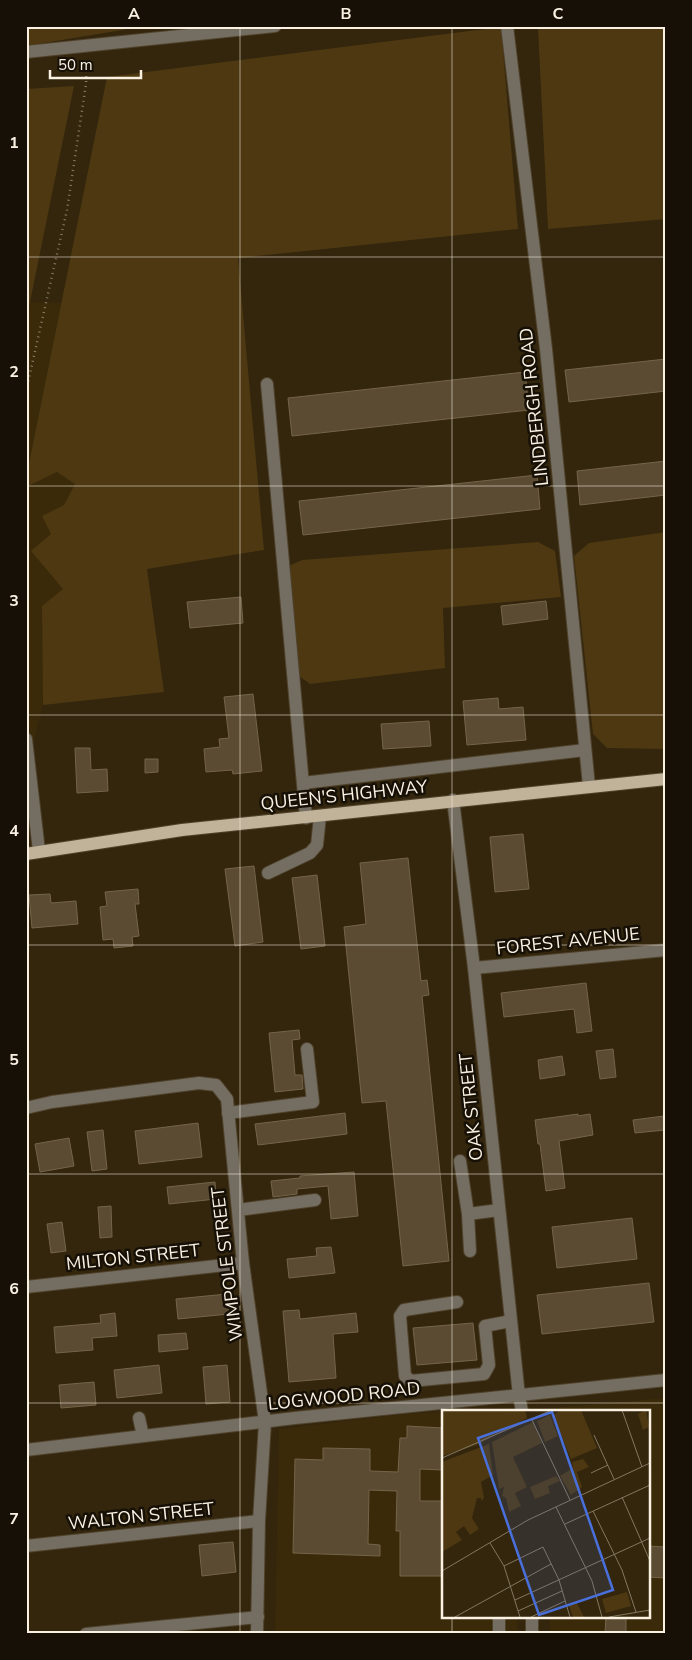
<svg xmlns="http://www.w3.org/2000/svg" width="692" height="1660" font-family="'Nunito Sans',sans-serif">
	<rect width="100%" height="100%" fill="#33260d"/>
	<g fill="#3b2a09">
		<path d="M30,302L61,303L26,478V319Z"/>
		<path d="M57,472L75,484L64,505L42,516L51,534L63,590L42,606L43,705L26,771V487Z"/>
		<path d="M666,1398V1634H550V1616H648V1411H540V1409Z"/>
		<path d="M511,1408L512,1411H456Z"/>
		<path d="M443,1412V1616H517V1634H275L279,1429L406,1414Z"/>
		<path d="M242,1629V1634H200Z"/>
	</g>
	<g fill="#4d3811">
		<path d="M26,26H146L26,46Z"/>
		<path d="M573,26H664L666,88V219L548,229L538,29Z"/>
		<path d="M501,27L518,229L238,258L264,550L147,569L164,692L43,705L42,606L63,589L31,551L51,534L42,516L64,505L75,484L57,472L26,487V478L107,77Z"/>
		<path d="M74,86L30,302L26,319V89Z"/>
		<path d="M666,532V749L607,748L593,734L574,556L589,543Z"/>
		<path d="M538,542L555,551L561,597L443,608L445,668L310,684L299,676L289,579L291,565L302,560Z"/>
	</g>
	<g fill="#5a4b32" stroke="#74644a">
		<path d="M666,359V391L569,402L565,370Z"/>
		<path d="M525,372L529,410L292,436L288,398Z"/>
		<path d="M666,461V495L580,505L577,471Z"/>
		<path d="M537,475L540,509L303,535L299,501Z"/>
		<path d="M241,597L243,623L190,628L187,602Z"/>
		<path d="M546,601L548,619L503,625L501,606Z"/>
		<path d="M253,694L262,771L233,774L232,770L206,772L204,749L220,747L219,739L229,738L224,697Z"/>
		<path d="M498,698L499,709L523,707L526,740L467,745L463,701Z"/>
		<path d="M429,721L431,746L383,749L381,724Z"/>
		<path d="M75,748H90L91,770L107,769L108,791L77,793Z"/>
		<path d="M145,759H158V772L145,773Z"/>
		<path d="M523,834L529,889L495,892L490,837Z"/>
		<path d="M408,858L421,981L427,980L429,995L422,996L449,1261L403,1266L386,1101L362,1103L344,927L366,924L360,863Z"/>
		<path d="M254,866L263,942L235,946L225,869Z"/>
		<path d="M317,875L325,946L301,949L292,878Z"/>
		<path d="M138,889L139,904H135L139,936L132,937L133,946L114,948L113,939L103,940L100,907L107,906L105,892Z"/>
		<path d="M50,894L51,903L76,901L78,924L32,928L29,895Z"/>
		<path d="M586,983L592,1031L577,1033L574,1009L504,1017L501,993Z"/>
		<path d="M299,1030L300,1039L292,1040L295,1075H302L303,1089L275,1092L269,1033Z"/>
		<path d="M613,1049L616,1077L600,1079L596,1051Z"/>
		<path d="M562,1056L565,1075L540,1079L538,1060Z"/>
		<path d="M345,1113L347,1134L258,1145L255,1124Z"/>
		<path d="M578,1114V1116L590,1114L593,1135L559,1141L565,1188L546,1191L540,1144H538L535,1120Z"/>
		<path d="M664,1116L665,1130L635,1133L633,1120Z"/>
		<path d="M198,1123L202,1157L139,1164L135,1131Z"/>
		<path d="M103,1130L107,1169L92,1171L87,1132Z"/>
		<path d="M69,1138L74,1166L40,1172L35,1144Z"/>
		<path d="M354,1172L358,1216L331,1219L328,1186L297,1189V1194L273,1197L271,1181L300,1178V1176Z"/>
		<path d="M215,1182L216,1199L169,1204L167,1187Z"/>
		<path d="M111,1206L112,1237L100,1238L98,1207Z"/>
		<path d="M632,1218L637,1259L557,1268L552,1227Z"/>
		<path d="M62,1222L66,1251L51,1253L47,1224Z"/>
		<path d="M331,1247L335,1273L289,1278L287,1259L317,1256L316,1248Z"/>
		<path d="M649,1283L654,1322L542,1334L537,1295Z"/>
		<path d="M227,1294L229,1314L178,1319L176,1299Z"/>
		<path d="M299,1310L300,1319L356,1313L358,1332L333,1334L336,1378L289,1382L283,1311Z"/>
		<path d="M115,1313L117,1336L92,1338L93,1350L56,1353L54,1327L101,1323L100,1315Z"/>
		<path d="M473,1323L477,1360L417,1365L413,1328Z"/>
		<path d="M186,1333L188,1349L159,1352L158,1335Z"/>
		<path d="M159,1365L162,1393L117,1398L114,1370Z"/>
		<path d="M227,1365L230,1402L206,1404L203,1367Z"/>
		<path d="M94,1382L96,1405L61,1408L59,1385Z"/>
		<path d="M407,1426L443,1428V1470L420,1469V1501H443V1576H400V1531H396L397,1491L369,1490L368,1544L380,1545V1556L293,1553L295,1459L323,1460V1448L370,1449V1471L398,1472L400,1438H407Z"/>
		<path d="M233,1542L236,1572L202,1576L199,1545Z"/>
		<path d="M648,1546L666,1547V1578L648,1577Z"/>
		<path d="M606,1616H626V1634H605Z"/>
	</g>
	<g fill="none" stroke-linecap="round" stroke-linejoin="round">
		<g stroke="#4f422b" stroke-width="14">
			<g id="minor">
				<path d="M507,26L546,349L589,786"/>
				<path d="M26,52L275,26"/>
				<path d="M267,384L306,818"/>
				<path d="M26,739L39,851"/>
				<path d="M303,783L585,750"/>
				<path d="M453,800L474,968L519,1396L522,1411"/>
				<path d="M268,873L310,853L317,845L320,816"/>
				<path d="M474,968L666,950"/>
				<path d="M26,1108L52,1102L199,1083L216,1085L227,1099L243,1263L265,1422L259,1521L257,1634"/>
				<path d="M228,1113L313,1102L307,1049"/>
				<path d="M460,1161L468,1214L470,1251"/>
				<path d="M238,1210L315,1200"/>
				<path d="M468,1214L499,1210"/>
				<path d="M26,1287L243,1263"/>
				<path d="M457,1302L404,1310L400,1316L405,1376L411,1381L484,1374L489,1365L485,1326L511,1321"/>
				<path d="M139,1418L143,1436"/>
				<path d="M26,1450L295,1418L666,1380"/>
				<path d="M26,1546L259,1521"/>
				<path d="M86,1634L258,1617"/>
				<path d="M499,1634V1619"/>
				<path d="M532,1634V1616"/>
			</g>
		</g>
		<g stroke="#4f422b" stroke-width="14">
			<path id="major" d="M26,854L182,830L666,779"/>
		</g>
		<path stroke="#897d69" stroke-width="2.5" stroke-dasharray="1 4" stroke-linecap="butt" d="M26,391L67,210L86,84L87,57"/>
		<use href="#minor" stroke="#746d62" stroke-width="12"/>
		<use href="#major" stroke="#c1b29a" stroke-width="12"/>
	</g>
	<path fill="none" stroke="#faf1e2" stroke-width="1" stroke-opacity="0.55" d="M240,26V1634M452,26V1411M26,257H666M26,486H666M26,715H666M26,945H666M26,1174H666M26,1403H666M452,1616V1634"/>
	<g text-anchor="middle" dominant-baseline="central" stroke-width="5" stroke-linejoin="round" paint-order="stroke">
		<g font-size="18" fill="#faf1e2" stroke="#161006">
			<text transform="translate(534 407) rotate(-96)">LINDBERGH ROAD</text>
			<text transform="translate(344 795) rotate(-6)">QUEEN'S HIGHWAY</text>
			<text transform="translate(568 941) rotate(-6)">FOREST AVENUE</text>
			<text transform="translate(471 1107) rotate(-96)">OAK STREET</text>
			<text transform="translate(133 1257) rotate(-6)">MILTON STREET</text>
			<text transform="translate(227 1264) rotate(-97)">WIMPOLE STREET</text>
			<text transform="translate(344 1396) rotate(-6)">LOGWOOD ROAD</text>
			<text transform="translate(141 1516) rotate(-6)">WALTON STREET</text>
		</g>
	</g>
	<g transform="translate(442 1410)">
		<rect width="208" height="208" fill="#33260d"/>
		<path d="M0,0H83L85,8L35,35L0,46ZM119,0H139L155,38L129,49L111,5ZM204,0L207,17L201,20L196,4ZM108,5L116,26L103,32L95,11ZM91,12L100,33L71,47L85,77L73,83L79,96L67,102L64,88L60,86L62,77L57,79L50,32ZM47,34L51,65L39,72L42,88L39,91V88H35L30,108L37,119L28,125L22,116L14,122L20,130L0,142V52ZM141,49L147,57L135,62L140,77L129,85L118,66L131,58L130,52ZM114,66L118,71L106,76L108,83L93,89L88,77ZM185,182L189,196L164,203L160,189ZM135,193L142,207H131L127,196Z" fill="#4d3811"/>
		<path fill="none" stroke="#837762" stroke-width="1" d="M180,0L200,57M90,10L128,90M152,25L172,69M0,48L110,0M149,63L166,55M180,87L208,151M114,97L150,171L160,207M151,101L180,160L194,202M123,114L208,75M48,133L62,156L78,207M62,156L101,137L117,170L128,207M0,161L86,110L208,53M73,190L208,128M76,201L120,181M13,207L109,154M89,207L123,191M167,207L208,200"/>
		<path fill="#496fda" fill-opacity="0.15" stroke="#496fda" stroke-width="2.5" d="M110,2L171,180L97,205L36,28Z"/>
		<rect width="208" height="208" fill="none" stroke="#faf1e2" stroke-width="2.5"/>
	</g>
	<rect width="692" height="1660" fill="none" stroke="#161006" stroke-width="55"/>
	<path d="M50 70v8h91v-8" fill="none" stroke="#faf1e2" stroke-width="2.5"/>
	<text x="58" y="70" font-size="15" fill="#faf1e2" stroke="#161006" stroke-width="4" paint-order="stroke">50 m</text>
	<rect x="28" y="28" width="636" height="1604" fill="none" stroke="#faf1e2" stroke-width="2"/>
	<g font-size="16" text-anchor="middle" font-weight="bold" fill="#faf1e2">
		<text x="134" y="19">A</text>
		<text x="346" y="19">B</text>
		<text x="558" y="19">C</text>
		<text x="14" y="148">1</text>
		<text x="14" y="377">2</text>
		<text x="14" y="606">3</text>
		<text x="14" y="836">4</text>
		<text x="14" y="1065">5</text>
		<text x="14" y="1294">6</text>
		<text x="14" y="1524">7</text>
	</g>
</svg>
